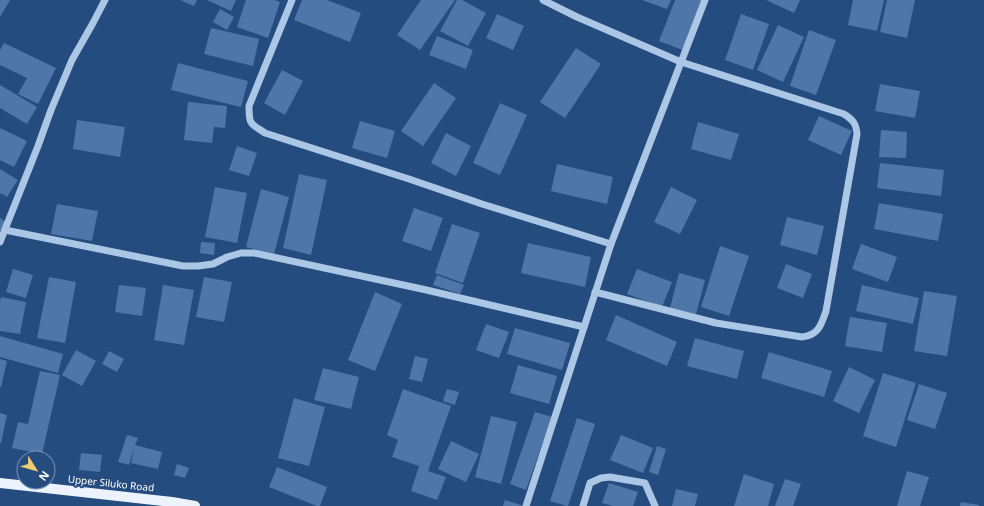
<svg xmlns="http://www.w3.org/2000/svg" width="984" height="506" font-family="'Noto Sans',sans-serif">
	<rect width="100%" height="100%" fill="#254c7f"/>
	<g fill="#4e76a8">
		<path d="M0,0H10L0,17Z"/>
		<path d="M180,0H197L194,6Z"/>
		<path d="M207,0H236L231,11Z"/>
		<path d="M246,0H275L280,2L268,38L237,27Z"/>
		<path d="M302,0H327L361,13L350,42L294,20Z"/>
		<path d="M421,0H455L420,50L397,35Z"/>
		<path d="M457,0H462L486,13L468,46L440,31Z"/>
		<path d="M642,0H671L667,9Z"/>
		<path d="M675,0H704L685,51L659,41Z"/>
		<path d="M766,0H800L794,13Z"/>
		<path d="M853,0H884L877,31L848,25Z"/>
		<path d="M887,0H915L907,38L880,32Z"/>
		<path d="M220,9L234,17L227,30L213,22Z"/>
		<path d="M497,14L524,26L513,50L486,38Z"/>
		<path d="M741,14L769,24L753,70L725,60Z"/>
		<path d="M778,25L804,37L783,82L757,70Z"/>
		<path d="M211,28L259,39L253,66L204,54Z"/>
		<path d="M809,30L836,40L816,95L790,86Z"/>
		<path d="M437,36L473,50L466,69L429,55Z"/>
		<path d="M4,43L56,68L38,104L18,94L27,78L0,65V50Z"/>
		<path d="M576,48L601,64L565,118L540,102Z"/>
		<path d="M178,63L248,81L241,107L171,90Z"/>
		<path d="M282,70L303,81L285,115L264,103Z"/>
		<path d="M434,83L456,98L423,146L401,131Z"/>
		<path d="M880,84L920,91L915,118L875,111Z"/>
		<path d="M0,85L37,107L27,124L0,108Z"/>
		<path d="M188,102L227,106L225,128L214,127L212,143L184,140Z"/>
		<path d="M500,103L527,115L500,175L473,163Z"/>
		<path d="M819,116L852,131L841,155L808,140Z"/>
		<path d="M77,120L125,127L120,157L73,149Z"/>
		<path d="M360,121L395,131L387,158L352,148Z"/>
		<path d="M698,122L739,134L731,160L691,149Z"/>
		<path d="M0,128L27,141L14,167L0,160Z"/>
		<path d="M881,130L907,132L906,158L879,157Z"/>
		<path d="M446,133L471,146L456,176L431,163Z"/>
		<path d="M237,146L257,153L249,176L229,170Z"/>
		<path d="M880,163L944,170L941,196L877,188Z"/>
		<path d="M557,164L613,177L607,204L551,191Z"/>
		<path d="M0,169L18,180L7,197L1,193L0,195Z"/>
		<path d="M299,174L327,180L311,255L283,248Z"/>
		<path d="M215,187L247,193L237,243L205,237Z"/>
		<path d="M671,187L697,200L680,234L654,222Z"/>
		<path d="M261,189L289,197L274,254L246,247Z"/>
		<path d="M879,203L943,214L938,241L874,229Z"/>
		<path d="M57,204L98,211L92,241L51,234Z"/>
		<path d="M414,208L443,218L431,251L402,241Z"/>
		<path d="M787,217L824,226L817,255L780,245Z"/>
		<path d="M0,218L6,222L0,231Z"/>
		<path d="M452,224L480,233L463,283L435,273Z"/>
		<path d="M201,242L215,243L214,255L200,253Z"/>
		<path d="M528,243L591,257L585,287L521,273Z"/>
		<path d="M861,244L897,257L888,282L852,269Z"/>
		<path d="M720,246L749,256L729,316L701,307Z"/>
		<path d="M786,264L812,274L803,298L777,288Z"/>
		<path d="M13,269L33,275L26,298L6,292Z"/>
		<path d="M637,269L672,282L662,307L627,294Z"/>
		<path d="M679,273L705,280L696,314L670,308Z"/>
		<path d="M437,275L464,285L460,294L433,285Z"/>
		<path d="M49,277L76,282L65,343L37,338Z"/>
		<path d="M204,277L232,282L224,322L196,317Z"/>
		<path d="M119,285L146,288L142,316L115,312Z"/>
		<path d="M163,285L194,290L184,345L154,340Z"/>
		<path d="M862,285L919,298L913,324L856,311Z"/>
		<path d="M924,291L957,296L947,356L914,351Z"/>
		<path d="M375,292L402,304L375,371L348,360Z"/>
		<path d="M1,297L26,302L20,334L0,331V302Z"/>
		<path d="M616,315L677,342L667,366L606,340Z"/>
		<path d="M850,317L887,323L882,352L845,346Z"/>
		<path d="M486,324L509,332L499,358L476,350Z"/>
		<path d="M515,328L570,343L562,370L507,354Z"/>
		<path d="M0,336L63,354L58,373L0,357Z"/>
		<path d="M695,338L744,351L737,379L687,366Z"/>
		<path d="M76,350L96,361L82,386L62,375Z"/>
		<path d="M109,351L124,359L117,372L102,364Z"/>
		<path d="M769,352L832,371L824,397L761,378Z"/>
		<path d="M415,356L428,359L422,382L409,379Z"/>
		<path d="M0,359L7,361L1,387H0Z"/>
		<path d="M518,365L557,376L549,404L510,393Z"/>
		<path d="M849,367L875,380L859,413L833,401Z"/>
		<path d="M323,368L359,377L351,409L314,400Z"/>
		<path d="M40,371L60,375L42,454L12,448L18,422L28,424Z"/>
		<path d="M883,373L916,383L896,447L863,436Z"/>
		<path d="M919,384L947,393L935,429L907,420Z"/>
		<path d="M403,389L451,406L428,471L446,477L437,500L411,491L419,466L392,457L398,440L387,435Z"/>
		<path d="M447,389L459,392L455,405L443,401Z"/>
		<path d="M294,398L325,407L309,466L278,458Z"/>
		<path d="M535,412L552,417L526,490L510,484Z"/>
		<path d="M0,413L7,415L1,443H0Z"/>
		<path d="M491,416L517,422L501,484L475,477Z"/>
		<path d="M577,418L595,424L568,506H567L550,501Z"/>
		<path d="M127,435L138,438L135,445L162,452L158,469L131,463L134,448L129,465L118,462Z"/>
		<path d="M621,435L653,448L643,473L610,460Z"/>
		<path d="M451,441L479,454L466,482L438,469Z"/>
		<path d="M657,446L666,449L658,475L649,472Z"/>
		<path d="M81,453L102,455L100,472L79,470Z"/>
		<path d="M177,464L189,468L185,478L174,475Z"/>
		<path d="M277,467L327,487L320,506H317L269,487Z"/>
		<path d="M907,471L929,477L920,506H897Z"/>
		<path d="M744,474L774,484L768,506H734Z"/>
		<path d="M785,479L801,484L793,506H775Z"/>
		<path d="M609,483L638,492L633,506H613L602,503Z"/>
		<path d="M676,489L698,494L695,506H672Z"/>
		<path d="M505,500L524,506H503Z"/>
		<path d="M961,502L979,505V506H960Z"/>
	</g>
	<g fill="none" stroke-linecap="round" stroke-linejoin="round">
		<g stroke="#acc6e6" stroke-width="7">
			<path d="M292,0L249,106C249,125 250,123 265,133L409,179L482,204L611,244"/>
			<path d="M543,0L577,17L681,62L844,114C853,120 856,123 857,134L826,311C821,325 819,335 802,337L716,323L595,292"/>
			<path d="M5,230L183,266H198L213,264L227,257L241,253H254L422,289L584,327"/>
			<path d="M0,242L38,146L51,110L72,60L93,23L105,0"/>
			<path d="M526,506L611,244L705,0"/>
			<path d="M583,506L590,483L601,478L610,477L645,483L655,506"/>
		</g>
		<path stroke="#edf3fd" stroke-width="10" d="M0,483L172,502L195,506"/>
	</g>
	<g text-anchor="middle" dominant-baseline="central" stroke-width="4" stroke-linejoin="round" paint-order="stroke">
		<g font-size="10" fill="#fff" stroke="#254c7f">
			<text transform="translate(111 483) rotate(6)">Upper Siluko Road</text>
		</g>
	</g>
	<g transform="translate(36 470) rotate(127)"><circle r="19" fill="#254c7f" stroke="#7c94b2"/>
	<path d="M0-3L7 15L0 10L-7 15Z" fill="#efcb71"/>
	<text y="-6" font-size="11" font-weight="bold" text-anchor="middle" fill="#ffffff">N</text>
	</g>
</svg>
